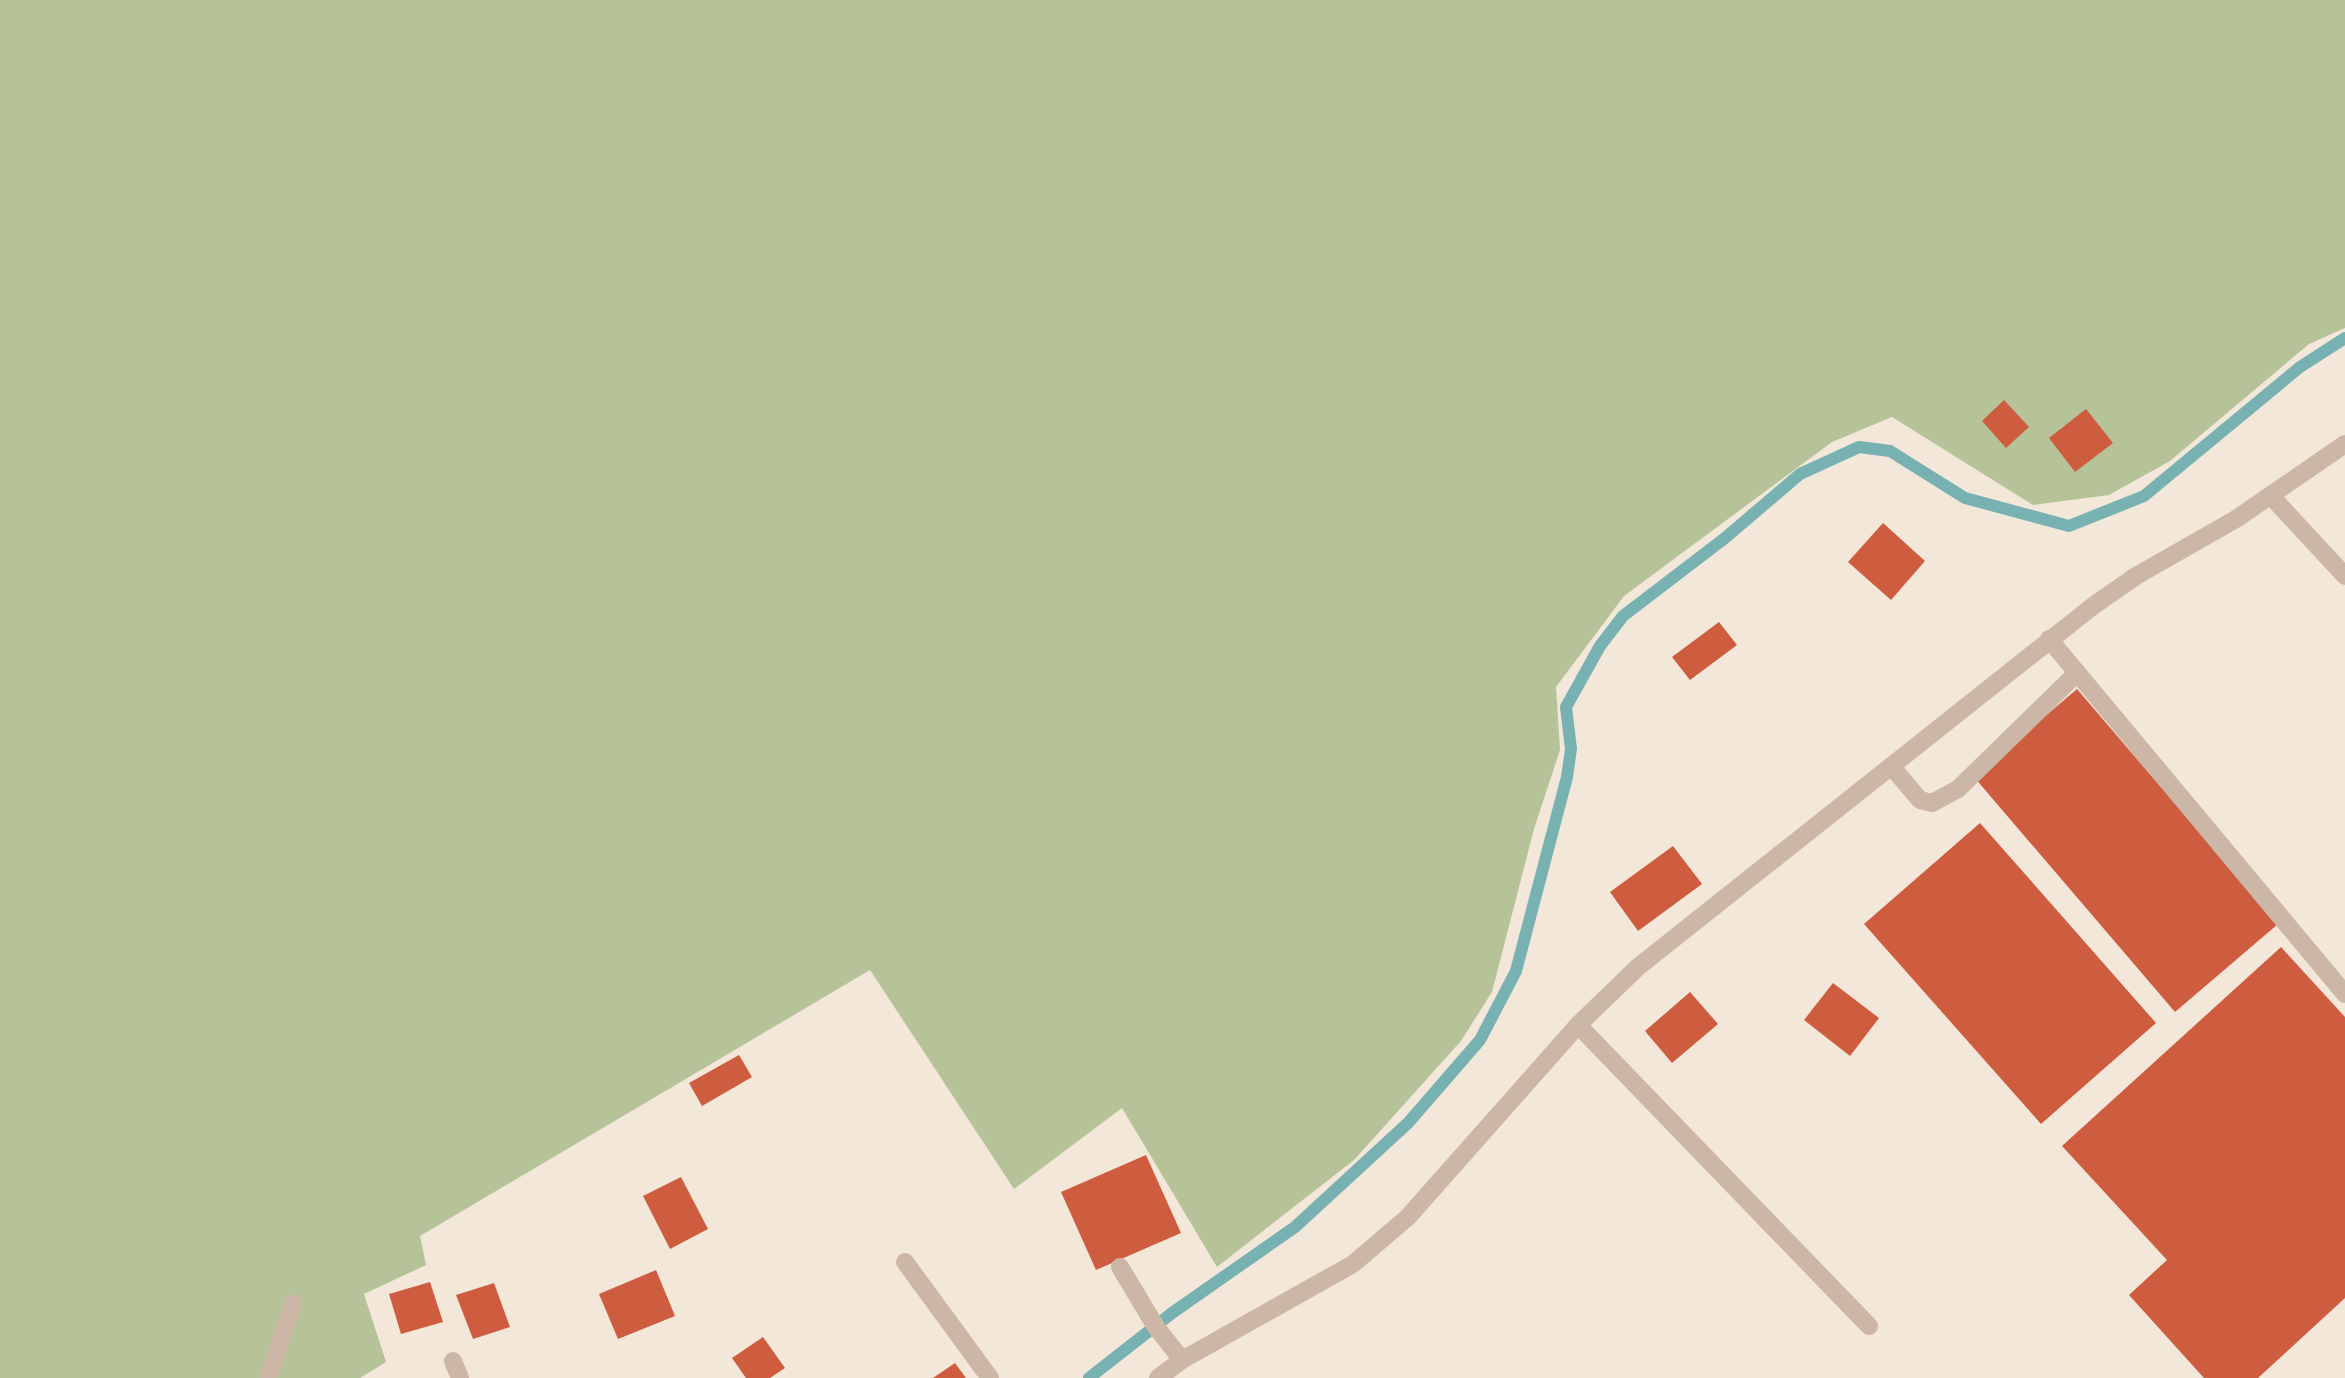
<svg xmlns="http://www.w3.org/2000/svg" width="2345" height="1378" font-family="'Alegreya Sans',sans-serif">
	<rect width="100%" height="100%" fill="#f3e7da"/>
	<path fill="#b6c399" d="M0,0H2345V328L2309,344L2170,461L2109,495L2033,505L1892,417L1832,442L1624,596L1556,687L1560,750L1534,829L1492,992L1461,1041L1354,1160L1217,1267L1122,1108L1014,1189L870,970L420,1236L426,1265L364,1294L386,1362L360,1378H0Z"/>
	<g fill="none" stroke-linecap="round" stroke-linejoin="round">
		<path stroke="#77b1b2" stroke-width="12" d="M1089,1378L1172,1313L1295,1227L1408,1123L1480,1040L1516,971L1567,777L1571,749L1566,707L1600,646L1623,616L1725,538L1800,474L1859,447L1890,451L1965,498L2069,526L2144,496L2300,367L2345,338"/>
	</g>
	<g fill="#cd5d3e">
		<path d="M2004,400L2029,427L2006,448L1982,421Z"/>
		<path d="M2086,409L2113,443L2075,472L2049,438Z"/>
		<path d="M1883,523L1925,561L1891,600L1848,562Z"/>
		<path d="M1719,622L1737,645L1690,680L1672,657Z"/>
		<path d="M2077,689L2278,924L2175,1012L1974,777Z"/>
		<path d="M1980,823L2156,1023L2041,1124L1864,924Z"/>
		<path d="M1673,846L1702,884L1638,931L1610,892Z"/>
		<path d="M2281,947L2345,1017V1298L2258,1378H2204L2129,1295L2167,1260L2062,1146Z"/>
		<path d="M1833,983L1879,1018L1850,1056L1804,1020Z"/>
		<path d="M1690,992L1718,1024L1672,1063L1645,1031Z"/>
		<path d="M739,1055L752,1077L702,1106L689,1083Z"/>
		<path d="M1146,1155L1181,1233L1096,1270L1061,1192Z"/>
		<path d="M681,1177L708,1229L670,1249L643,1196Z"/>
		<path d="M656,1270L675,1316L618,1339L599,1294Z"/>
		<path d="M430,1282L443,1322L401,1334L389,1294Z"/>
		<path d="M494,1283L510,1327L473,1339L456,1295Z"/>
		<path d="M763,1337L785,1368L770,1378H746L732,1358Z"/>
		<path d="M955,1363L966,1378H933Z"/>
	</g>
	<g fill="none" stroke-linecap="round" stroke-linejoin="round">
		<g stroke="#ccb6a5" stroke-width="18">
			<path d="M2049,639L2345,994"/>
			<path d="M1891,766L1920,800L1932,803L1958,789L2077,673"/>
			<path d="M1578,1025L1869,1326"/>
			<path d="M1120,1267L1156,1327L1182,1360"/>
		</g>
		<g stroke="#ccb6a5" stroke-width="18">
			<path d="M2271,496L2345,576"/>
			<path d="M905,1262L990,1378"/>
			<path d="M453,1361L460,1378"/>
			<path d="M268,1378L293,1303"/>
		</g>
		<path stroke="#ccb6a5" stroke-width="18" d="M1158,1378L1182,1360L1353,1264L1408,1217L1578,1025L1638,967L2093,606L2136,576L2236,519L2345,444"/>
	</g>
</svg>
